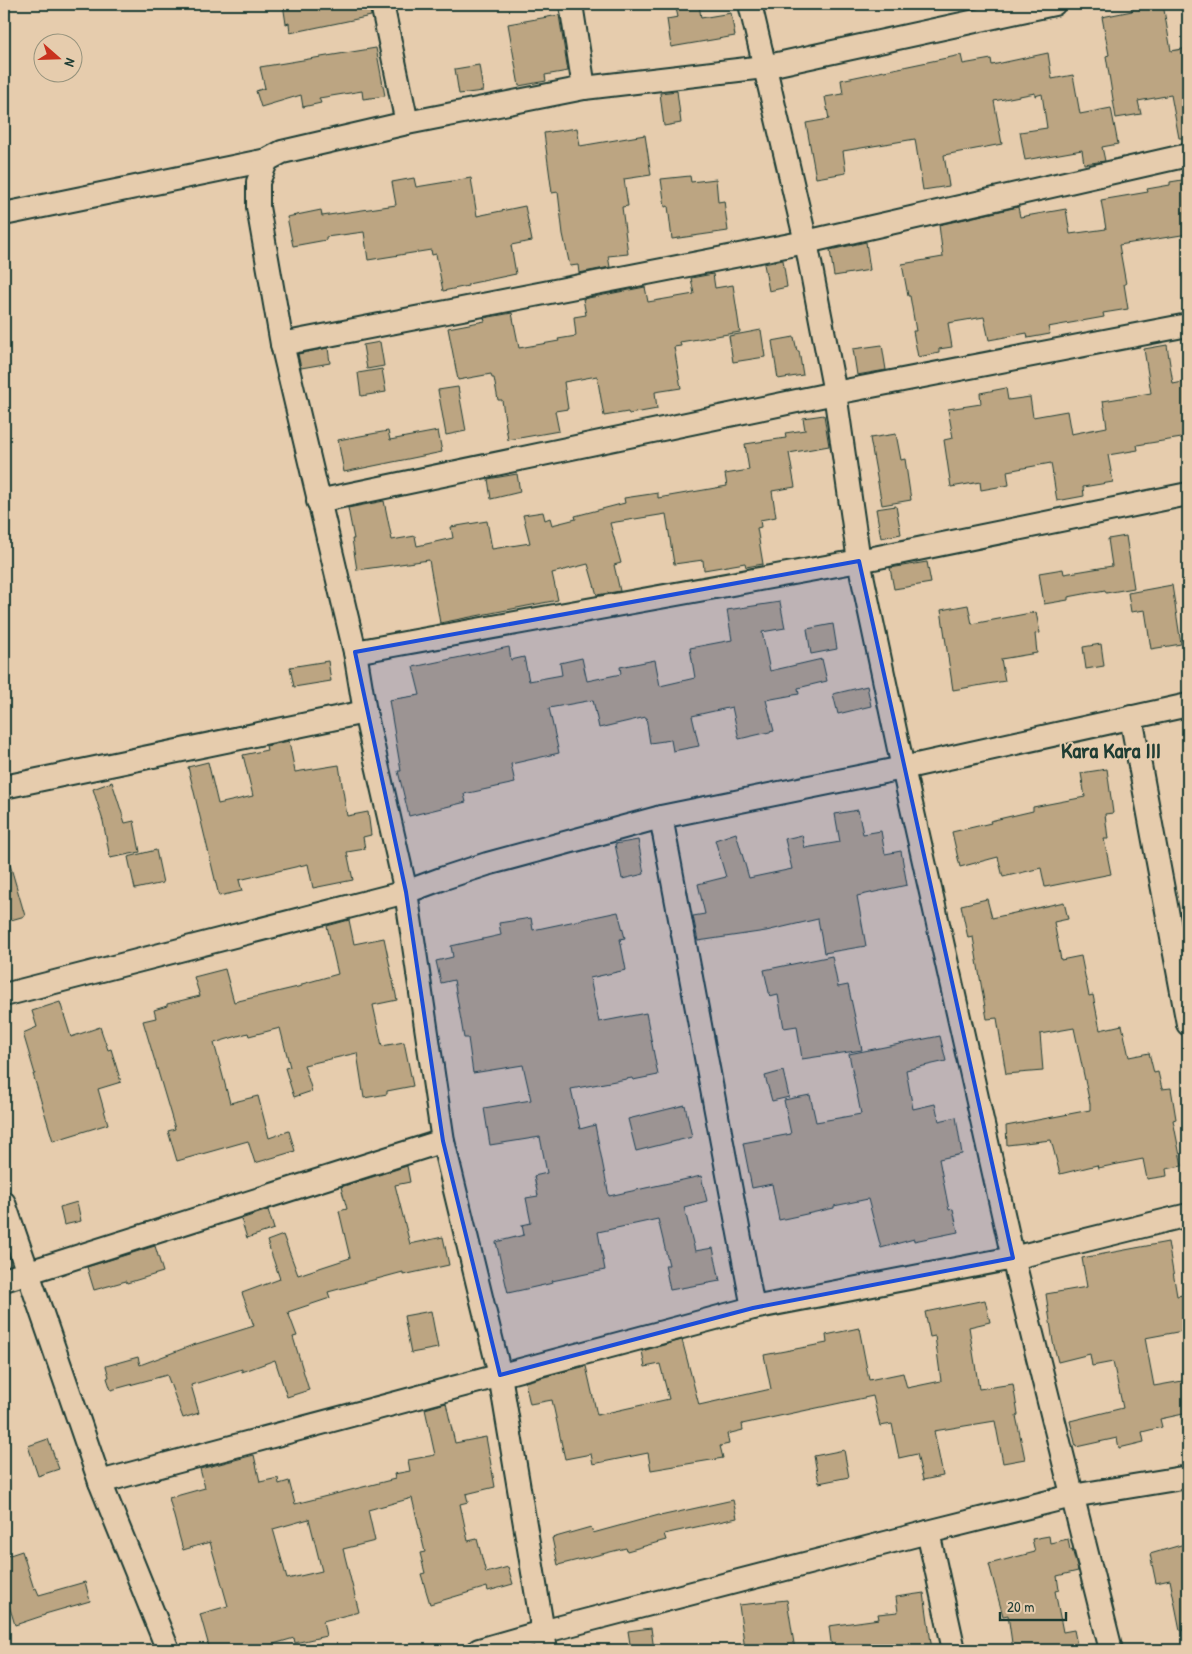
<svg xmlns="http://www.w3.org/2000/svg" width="1192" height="1654" font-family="'Patrick Hand',sans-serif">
	<rect width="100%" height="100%" fill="#e6ccad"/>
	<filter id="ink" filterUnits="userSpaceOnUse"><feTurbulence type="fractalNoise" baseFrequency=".02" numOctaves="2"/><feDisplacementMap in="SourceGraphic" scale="10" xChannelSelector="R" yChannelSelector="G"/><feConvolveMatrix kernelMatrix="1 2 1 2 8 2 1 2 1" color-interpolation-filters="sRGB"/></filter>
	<g filter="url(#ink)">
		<g fill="#bca582" stroke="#1f3d34" fill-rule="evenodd">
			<path d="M283,4H369L371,16L290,33L289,23L286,24Z"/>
			<path d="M675,4H699L701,18L731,13L735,36L671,47L667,19L678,17Z"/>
			<path d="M1148,4H1163L1171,51L1188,48V138H1179L1171,95L1138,101L1141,114L1116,118L1106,56L1109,55L1102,17L1132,11L1131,7Z"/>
			<path d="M559,15L568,71L545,75L546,81L519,86L508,24Z"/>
			<path d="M376,48L385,96L363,99L362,91L319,98L321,103L303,107L301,95L261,107L256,91L265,88L260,67Z"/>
			<path d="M1048,53L1052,79L1073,75L1080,114L1111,108L1118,144L1102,147L1105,161L1084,164L1082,150L1025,160L1020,132L1047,128L1042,94L1035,96V93L994,101L1002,144L944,155L949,186L923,190L915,139L843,151L846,173L816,178L806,123L829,119L825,97L843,94L841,80L961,55L963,64L991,59L992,65Z"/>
			<path d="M479,65L483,91L459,94L455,69Z"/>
			<path d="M677,91L681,123L664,126L660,93Z"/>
			<path d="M577,128L580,146L645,135L651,175L624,179L628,206L622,207L628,254L608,256L610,267L579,273L578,265L570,266L563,234L558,192L552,193L544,133Z"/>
			<path d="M690,176L691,182L716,179L718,202L724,201L728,231L672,239L668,206L665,207L661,179Z"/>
			<path d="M414,178L416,187L471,178L477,216L525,206L532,241L511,245L516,274L468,284V286L443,291L436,254L432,255L431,250L368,260L364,232L326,237V240L293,246L287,217L321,210L322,216L396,205L392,182Z"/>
			<path d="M1188,179V234L1119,245L1126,284H1124L1128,309L1103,313L1104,317L1048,327L1050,334L1028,338L1027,333L989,340L984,317L948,323L952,347L939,349V353L918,357L913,331H916L910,296H908L902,264L943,257L939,225L1018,207L1020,217L1066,209L1070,234L1106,229L1101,200L1148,192L1147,189L1170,185V182Z"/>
			<path d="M866,242L870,270L834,276L830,250Z"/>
			<path d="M783,260L787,287L769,291L764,264Z"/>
			<path d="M713,274L715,288L733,285L740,332L680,342L681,346L674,347L681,388L655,392L657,409L629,414L628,412L604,416L597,376L564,382L568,409L555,411L559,431L508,440L502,400H498L494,378H492L491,374L458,380L448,328L485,321L484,318L512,313L519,348L559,341L558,339L576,336L574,317L586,315L583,299L645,287L648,302L694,294L691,278Z"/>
			<path d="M761,330L765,357L733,362L729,336Z"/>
			<path d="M794,337L797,351H799L803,375L778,379L772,341Z"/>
			<path d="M380,342L384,366L367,369L363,345Z"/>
			<path d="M882,345L886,370L857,375L853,349Z"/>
			<path d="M1167,345L1173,384L1188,381V437L1137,445L1138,450L1108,455L1113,482L1083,487L1084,496L1057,501L1051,463L1007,471L1009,485L981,490L980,482L951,487L944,440L953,438L948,409L981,404L980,393L1006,388L1008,400L1030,397L1033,417L1067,411L1071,434L1107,427L1103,401L1151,393L1144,349Z"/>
			<path d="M328,348L330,363L301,368L298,354Z"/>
			<path d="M382,369L386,392L361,396L358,373Z"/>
			<path d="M458,387L466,431L446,435L438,390Z"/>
			<path d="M824,415L829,446L789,453L795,487L772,491L776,517L760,520L761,527L757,528L763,564L746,567L745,563L704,570L703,560L674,564L666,514L610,523L621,563L614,565L620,591L597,595L588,564L552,573L558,600L440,623L429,560L357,570L352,539H354L348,508L384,501L392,540L415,536L417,546L453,538L451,527L487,521L492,549L530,543L523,515L543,512L545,520L550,518L552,525L576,519L575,516L625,503L624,498L658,493V498L727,486L725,474L749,470L745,444L786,438L785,433L805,430L803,418Z"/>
			<path d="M388,431L390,440L438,431L442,452L344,472L338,440Z"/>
			<path d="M896,434L901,460L905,459L911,500L882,505L870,438Z"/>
			<path d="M517,474L520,492L491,499L488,479Z"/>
			<path d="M896,506L901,534L881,538L876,509Z"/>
			<path d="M1126,536L1134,588L1106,593L1105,590L1068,597V600L1044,604L1039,573L1063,569L1064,574L1112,566L1108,539Z"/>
			<path d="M927,562L931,583L894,589L890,568Z"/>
			<path d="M1172,585L1181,644L1151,649L1145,610L1131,612L1128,593Z"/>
			<path d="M780,602L785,628L762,632L770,671L822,659L827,681L798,688L799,694L766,700L774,731L739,739L732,707L692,716L699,746L673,751L671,740L650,743L646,717L599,728L593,700L549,708L559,753L511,764L515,783L464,794L466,802L409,816L398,771H401L389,700L420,695L413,667L509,647L511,660L524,657L529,681L562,675L560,663L582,658L587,681L621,674L620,667L655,660L660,686L695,678L690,648L732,640L727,610Z"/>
			<path d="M968,605L972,624L1036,612L1040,633L1035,634L1037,653L1001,659L1005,681L953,690L941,610Z"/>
			<path d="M833,624L837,649L811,654L807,629Z"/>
			<path d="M1101,644L1104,666L1086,669L1083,647Z"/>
			<path d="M328,661L331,681L294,687L290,667Z"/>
			<path d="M867,686L871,706L838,714L833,694Z"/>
			<path d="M289,741L295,772L339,765L347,816L368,812L371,835L363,837L365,849L347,852L353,880L313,888L308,864L239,880L242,891L219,896L188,767L208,762L218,804L253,796L243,755L267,750L266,746Z"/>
			<path d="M1107,769L1113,813L1105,814L1108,839H1104L1111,874L1045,887L1041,868L1003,877L998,857L960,867L952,832L991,823L990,821L1033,811V807L1085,797L1081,773Z"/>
			<path d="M112,782L125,823L134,821L140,852L110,858L103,821L93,789Z"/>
			<path d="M858,810L863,834L881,831L885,854L901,851L907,885L857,896L866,946L824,953L818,919L766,931L698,941L693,916L705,914L698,884L726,877L715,840L736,833L749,878L792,869L785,839L802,835L805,848L840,842L835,814Z"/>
			<path d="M638,840L644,874L622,879L615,844Z"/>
			<path d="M156,850L163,883L135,889L128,857Z"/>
			<path d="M9,861L25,916L4,922V862Z"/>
			<path d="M987,899L992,918L1064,902L1068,919L1054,922L1061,960L1081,956L1089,996L1093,995L1100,1030L1122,1025L1129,1057L1149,1053L1154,1073L1158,1072L1162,1089L1171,1088L1176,1119L1173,1120L1182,1166L1166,1169L1167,1176L1147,1179L1143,1159L1098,1168L1097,1165L1060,1174L1051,1140L1007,1145L1006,1126L1090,1110V1104L1074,1028L1040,1034L1043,1071L1006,1074L997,1018L987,1019L973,937L968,938L961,905Z"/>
			<path d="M618,912L625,938L620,939L626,970L590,978L599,1022L646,1013L658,1075L633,1080L632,1078L571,1089L580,1129L595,1125L609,1196L701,1176L707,1201L684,1207L695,1251L713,1248L720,1281L670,1290L665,1265H669L658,1219L598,1232L605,1270L552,1281L553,1283L508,1293L496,1242L524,1235L522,1225L531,1223L526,1198L538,1196L534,1176L547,1173L540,1137L490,1145L484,1108L531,1100L523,1065L473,1073L468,1038H464L454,980L441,983L436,961L453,957L451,946L501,935L499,923L531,918L533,930Z"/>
			<path d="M349,920L354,944L384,938L397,1000L373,1005L382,1046L404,1042L413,1086L387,1091V1094L364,1098L357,1053L304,1065L312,1091L294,1097L285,1068L290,1067L280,1028L249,1036L248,1033L214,1043L230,1103L258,1096L269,1138L289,1131L295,1151L255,1163L248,1141L177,1161L168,1131L175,1129L143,1021L156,1018L154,1010L167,1006V1004L200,996L194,977L225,969L234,1002L302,986V984L338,974L327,926Z"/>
			<path d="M832,956L838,987L848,985L862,1050L802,1059L797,1026L784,1028L778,995L770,997L764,970Z"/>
			<path d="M60,1002L71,1037L100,1027L108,1050L111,1049L121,1082L98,1089L108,1124L53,1141L33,1074H35L23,1033L37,1027L32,1011Z"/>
			<path d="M940,1036L946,1061L906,1070L913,1109L935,1104L939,1121L956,1117L962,1154L939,1159L949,1210L953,1209L958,1232L914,1241V1239L881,1248L868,1199L834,1206V1208L779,1220L772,1184L752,1188L743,1143L791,1134L784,1100L810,1095L816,1122L861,1114L849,1054Z"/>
			<path d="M783,1071L789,1097L772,1101L765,1076Z"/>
			<path d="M685,1105L692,1137L636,1151L628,1119Z"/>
			<path d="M407,1166L410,1182L395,1185L410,1244L443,1237L449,1265L403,1275V1272L328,1292L330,1298L288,1312L297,1336L293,1337L309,1390L287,1397L275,1360L242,1372V1369L191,1385L199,1413L183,1418L167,1375L111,1390L107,1378L109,1377L106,1366L138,1357L140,1365L193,1345L254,1326L242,1293L280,1279L267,1241L283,1235L298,1275L350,1258L339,1211L347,1209L341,1187Z"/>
			<path d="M77,1202L81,1221L64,1225L60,1207Z"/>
			<path d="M268,1210L274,1229L247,1238L241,1219Z"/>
			<path d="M1168,1242L1177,1296L1188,1294V1330L1145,1338L1154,1386L1188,1380V1413L1160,1419L1162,1427L1142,1432L1144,1442L1119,1448L1117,1438L1076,1447L1070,1421L1123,1408L1113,1362L1092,1366L1090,1354L1058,1362L1053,1342L1046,1294L1087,1287L1082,1258Z"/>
			<path d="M155,1246L163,1272L127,1283L126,1281L94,1290L87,1267Z"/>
			<path d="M985,1300L990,1322L969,1327L979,1389L1013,1384L1018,1415L1016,1416L1025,1459L1003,1463L995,1421L934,1431L943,1476L923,1480L917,1454L899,1458L892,1424L880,1426L873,1396L742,1424L743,1430L727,1434L729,1444L720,1446L723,1458L651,1470L648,1453L593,1464L591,1454L565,1459L552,1400L530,1404L525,1382L586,1366L597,1415L669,1399L660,1364L645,1367L642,1351L682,1340L699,1405L771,1389L764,1355L827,1343L826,1335L859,1328L869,1380L903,1373L907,1388L941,1381L935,1336L930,1337L925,1312Z"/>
			<path d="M431,1311L438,1348L411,1353L404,1316Z"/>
			<path d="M446,1403L455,1443L486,1437L495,1487L466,1494L468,1502L460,1504L468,1541L477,1539L486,1573L508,1567L513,1584L488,1591L487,1587L430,1604L421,1574L425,1573L420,1553L425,1552L412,1498L368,1510L375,1541L343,1549L359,1612L323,1621L326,1636L295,1643L294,1638L253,1650H210L200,1614L228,1606L210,1542L183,1550L169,1498L205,1488L200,1469L254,1455L260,1482L278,1478L279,1484L289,1481L295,1504L395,1479L394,1474L410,1471L408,1460L435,1455L425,1409ZM309,1519L322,1571L287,1579L273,1529Z"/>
			<path d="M48,1439L59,1469L38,1476L28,1446Z"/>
			<path d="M844,1450L849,1477L819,1483L814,1456Z"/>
			<path d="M733,1500L737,1518L664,1534L666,1540L627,1551L626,1548L558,1565L552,1538L591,1527L593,1533L659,1515L660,1516Z"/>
			<path d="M1049,1536L1050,1543L1068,1539L1070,1550L1072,1549L1078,1571L1057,1576L1059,1590L1055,1591L1063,1632L1074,1630L1078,1650H1013L1008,1615L1003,1616L989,1564L1035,1552L1032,1539Z"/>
			<path d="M1188,1543V1630H1180L1170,1580L1156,1583L1150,1554Z"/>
			<path d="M22,1551L34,1589L36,1588L39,1595L85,1582L90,1601L45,1614V1615L15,1625L4,1589V1557Z"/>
			<path d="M924,1593L932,1650H832L829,1626L879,1619L878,1614L898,1612L896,1597Z"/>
			<path d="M787,1600L795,1650H745L739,1605Z"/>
			<path d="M651,1628L654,1650H631L628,1631Z"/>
		</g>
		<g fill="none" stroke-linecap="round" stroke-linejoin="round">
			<g stroke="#1f3d34" stroke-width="26">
				<g id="minor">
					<path d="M382,4L407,123"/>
					<path d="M571,4L584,88"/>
					<path d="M750,4L806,242L835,393L859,561L903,768L1013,1258L1111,1650"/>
					<path d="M4,214L267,160"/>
					<path d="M282,344L806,242L1188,155"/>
					<path d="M318,501L835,393L1188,325"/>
					<path d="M355,652L859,561L1188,494"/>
					<path d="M1131,717L1188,1024"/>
					<path d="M4,787L365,712"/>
					<path d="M661,817L753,1308"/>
					<path d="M4,995L406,892L444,878L487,864L661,817L903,768L1188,705"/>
					<path d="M4,1203L100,1482L168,1650"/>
					<path d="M4,1280L443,1141"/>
					<path d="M100,1482L753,1308L1013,1258L1188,1215"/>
					<path d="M928,1532L954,1650"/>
					<path d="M479,1650L542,1632L928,1532L1072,1496L1188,1477"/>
					<path d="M546,1650L500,1375L443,1141L406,892L365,712L355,652L282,344L258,207V182L267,160L282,152L407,123L584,88L764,67L1054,4"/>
				</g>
			</g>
			<use href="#minor" stroke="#e6ccad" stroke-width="22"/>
		</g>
	</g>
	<path fill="#1d4ed8" fill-opacity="0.2" stroke="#1d4ed8" stroke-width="4" stroke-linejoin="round" d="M859,561L1013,1258L753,1308L500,1375L443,1141L406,892L355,652Z"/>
	<g text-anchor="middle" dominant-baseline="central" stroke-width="4" stroke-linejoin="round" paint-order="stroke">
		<g font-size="22" font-weight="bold" fill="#1f3d34" stroke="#e6ccad">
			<text x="1111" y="750">Kara Kara III</text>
		</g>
	</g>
	<rect width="1192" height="1654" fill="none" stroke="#e6ccad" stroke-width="20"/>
	<rect x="10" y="10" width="1172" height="1634" fill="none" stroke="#1f3d34" stroke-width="2" filter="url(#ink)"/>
	<g transform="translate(58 58) rotate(110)"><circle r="24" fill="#e6ccad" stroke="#96937d"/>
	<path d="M0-4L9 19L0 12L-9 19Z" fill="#c8321e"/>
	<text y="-8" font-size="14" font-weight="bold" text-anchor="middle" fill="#1f3d34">N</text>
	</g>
	<path d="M1000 1612v8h66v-8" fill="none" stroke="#1f3d34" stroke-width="2.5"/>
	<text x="1007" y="1612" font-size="15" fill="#1f3d34" stroke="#e6ccad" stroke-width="4" paint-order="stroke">20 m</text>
</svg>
